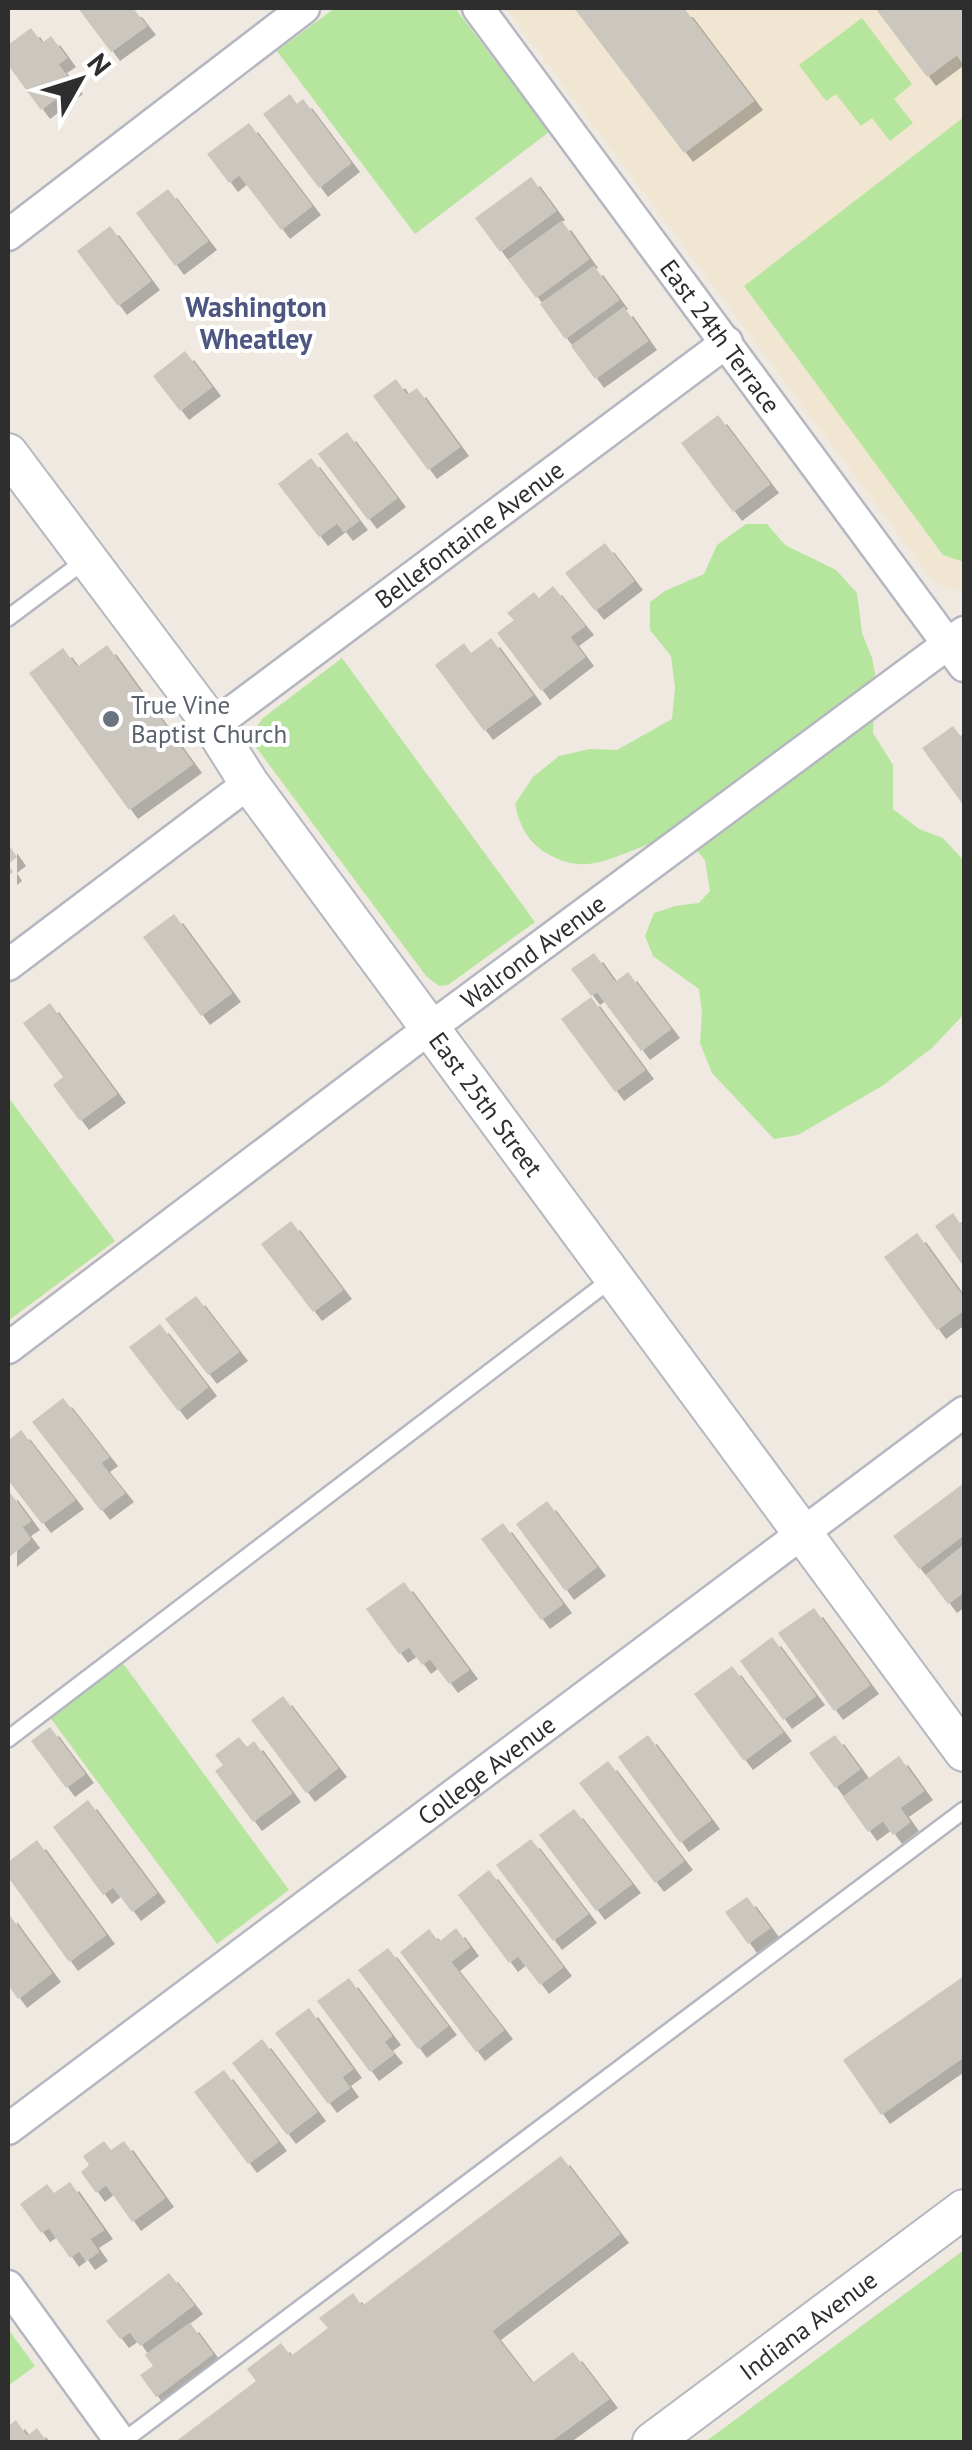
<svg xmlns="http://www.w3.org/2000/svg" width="972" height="2450" font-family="'PT Sans',sans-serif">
	<defs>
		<filter id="shadow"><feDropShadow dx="9" dy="9" stdDeviation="0" flood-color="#0004"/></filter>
	</defs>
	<rect width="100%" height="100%" fill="#efe9e1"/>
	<path fill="#f0e6d1" d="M506,8H964V592L947,589L932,579Z"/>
	<g fill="#b6e59e">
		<path d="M335,8H455L549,132L415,234L277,51Z"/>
		<path d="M862,18L912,84L894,99L913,123L890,141L872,118L861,126L836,94L826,101L799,65Z"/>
		<path d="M964,117V562L943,555L744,286Z"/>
		<path d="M746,524H767L785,545L836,570L857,593L862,633L872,658L875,673L873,733L893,765V809L919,829L943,838L964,861V1014L932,1048L882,1086L798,1135L774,1139L712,1073L700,1043L702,1013L699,989L653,956L645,936L654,913L675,906L699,903L710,891L705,860L682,834C669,838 656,841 644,846C608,859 585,875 548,854C527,842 520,826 515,804L533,777L559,756L590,749L617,750L672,719L675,688L671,656L650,630V602L665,591L704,574L717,545Z"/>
		<path d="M342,658L535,922L448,985L439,986L426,976L253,743L254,730L263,718Z"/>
		<path d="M8,1097L115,1241L8,1321Z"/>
		<path d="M122,1662L289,1890L217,1944L49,1716Z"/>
		<path d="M964,2250V2442H705Z"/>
		<path d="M8,2329L35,2366L8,2386Z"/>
	</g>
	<g fill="#cbc7bf" filter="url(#shadow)">
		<path d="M78,8H133L147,26L111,52Z"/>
		<path d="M574,8H684L754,101L684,153Z"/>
		<path d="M875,8H964V65L957,55L927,77Z"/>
		<path d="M31,28L42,43L51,36L67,58L58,64L74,85L41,110L8,65V45Z"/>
		<path d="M290,94L297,104L303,99L351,163L319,188L263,114Z"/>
		<path d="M249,123L312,206L281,230L239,175L229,183L207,154Z"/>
		<path d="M531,177L556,211L500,252L475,218Z"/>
		<path d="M168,189L208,241L175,266L136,213Z"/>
		<path d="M562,221L589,259L536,298L508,260Z"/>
		<path d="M110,226L151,281L118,306L77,251Z"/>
		<path d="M594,266L619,300L565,339L540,304Z"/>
		<path d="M624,307L648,341L595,379L571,346Z"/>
		<path d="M185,351L212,387L180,411L153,376Z"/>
		<path d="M396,379L407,395L417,388L460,447L428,470L373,396Z"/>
		<path d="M718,415L770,484L733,512L681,443Z"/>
		<path d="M347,432L397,498L368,520L318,454Z"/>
		<path d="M311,458L359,521L344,532L337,523L319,537L278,484Z"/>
		<path d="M605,543L634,581L595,611L565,573Z"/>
		<path d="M553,586L585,626L570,637L585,657L541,691L497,633L514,620L507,613L534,592L539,598Z"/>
		<path d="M491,638L533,695L484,731L435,665L464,643L471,653Z"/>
		<path d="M107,645L193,764L129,810L29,673L63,648L77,667Z"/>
		<path d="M953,726L964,741V806L922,748Z"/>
		<path d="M8,844L17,857L8,864L13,872L8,876Z"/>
		<path d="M174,914L232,993L201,1016L143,937Z"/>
		<path d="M594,953L615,982L628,972L671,1029L641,1051L597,992L591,996L571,969Z"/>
		<path d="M591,997L645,1070L615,1092L561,1019Z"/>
		<path d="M50,1003L117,1094L80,1121L53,1085L63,1077L23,1023Z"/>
		<path d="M953,1213L961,1225L964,1222V1267L935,1226Z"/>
		<path d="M291,1221L343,1290L313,1312L261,1244Z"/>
		<path d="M917,1233L964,1298V1310L937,1330L884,1257Z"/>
		<path d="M196,1296L239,1352L208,1375L165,1319Z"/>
		<path d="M160,1324L208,1387L178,1411L129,1347Z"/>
		<path d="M63,1398L109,1457L101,1463L125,1493L101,1511L32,1422Z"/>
		<path d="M21,1430L75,1500L42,1524L8,1480V1441Z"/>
		<path d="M964,1483V1535L919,1569L893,1536Z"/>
		<path d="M8,1490L31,1521L22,1527L31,1539L8,1558Z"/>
		<path d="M547,1501L597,1567L565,1591L516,1524Z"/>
		<path d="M503,1523L563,1604L541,1620L481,1539Z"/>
		<path d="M964,1545V1592L948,1604L926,1575Z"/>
		<path d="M404,1582L469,1670L449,1684L430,1659L422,1665L409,1647L399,1654L366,1609Z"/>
		<path d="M814,1608L870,1685L834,1711L778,1633Z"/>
		<path d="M772,1637L816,1696L783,1720L740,1661Z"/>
		<path d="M732,1666L783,1732L744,1761L694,1694Z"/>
		<path d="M283,1696L338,1768L306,1793L251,1720Z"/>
		<path d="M50,1727L85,1774L66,1788L31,1741Z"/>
		<path d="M648,1735L711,1820L680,1843L618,1757Z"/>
		<path d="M835,1735L860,1769L835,1788L809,1753Z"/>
		<path d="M239,1737L247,1747L254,1741L292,1793L253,1822L215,1771L223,1765L215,1755Z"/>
		<path d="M899,1756L924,1791L900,1808L910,1822L893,1835L883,1821L868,1832L843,1797Z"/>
		<path d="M608,1761L684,1861L655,1883L579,1783Z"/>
		<path d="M88,1800L157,1893L132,1912L113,1887L103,1895L53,1827Z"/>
		<path d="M574,1809L632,1884L596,1911L539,1835Z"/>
		<path d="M531,1839L588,1914L553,1941L496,1865Z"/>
		<path d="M37,1840L106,1935L69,1962L8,1877V1862Z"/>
		<path d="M489,1870L563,1967L540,1985L518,1956L509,1963L458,1895Z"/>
		<path d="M747,1897L770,1928L748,1944L725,1912Z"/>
		<path d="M8,1913L52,1973L18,1999L8,1985Z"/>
		<path d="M456,1928L470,1947L451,1962L504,2030L476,2052L400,1952L429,1929L439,1942Z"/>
		<path d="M388,1948L448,2026L418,2049L358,1970Z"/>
		<path d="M964,1976V2023L961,2025L964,2030V2057L881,2115L843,2060Z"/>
		<path d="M349,1978L392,2036L384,2042L394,2054L370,2072L317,2001Z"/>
		<path d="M309,2008L353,2069L342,2077L350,2088L328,2104L275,2033Z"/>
		<path d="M262,2039L317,2112L287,2135L232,2063Z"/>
		<path d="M224,2070L278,2142L248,2164L194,2092Z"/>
		<path d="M104,2141L111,2150L124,2141L165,2198L132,2222L106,2185L96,2193L81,2172L89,2165L83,2156Z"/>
		<path d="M561,2156L620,2234L492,2331L532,2383L573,2352L609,2399L550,2442H175L256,2381L247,2369L281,2343L291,2356L328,2328L319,2318L353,2293L362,2306Z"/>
		<path d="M70,2182L104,2230L90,2239L99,2252L86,2261L79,2251L70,2258L49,2228L41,2233L20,2204L47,2184L54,2193Z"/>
		<path d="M169,2273L194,2305L140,2346L130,2332L120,2339L106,2321Z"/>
		<path d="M190,2323L213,2354L156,2397L140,2375L153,2366L145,2355Z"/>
		<path d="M16,2420L27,2436L37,2428L47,2442H8V2426Z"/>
	</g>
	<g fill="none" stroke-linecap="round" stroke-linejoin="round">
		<g stroke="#b4b7c1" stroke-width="20">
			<g id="service">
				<path d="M8,618L87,559"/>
				<path d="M8,1739L613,1278"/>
				<path d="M122,2442L964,1810"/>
			</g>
		</g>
		<g stroke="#b4b7c1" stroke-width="35">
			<g id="minor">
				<path id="s1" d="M478,8L964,666"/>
				<path d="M8,235L304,8"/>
				<path id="s2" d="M213,726L727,342"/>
				<path d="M8,965L249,783"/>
				<path id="s3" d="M8,1348L430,1028L964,632"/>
				<path id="s4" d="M8,2129L964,1412"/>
				<path d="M8,2286L121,2442"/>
			</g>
		</g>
		<g stroke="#b4b7c1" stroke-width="42">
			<g id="tertiary">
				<path id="s5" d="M8,453L213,726L249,783L964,1752"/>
				<path id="s6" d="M652,2442L964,2209"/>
			</g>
		</g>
		<use href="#service" stroke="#fff" stroke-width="15"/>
		<use href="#minor" stroke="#fff" stroke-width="30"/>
		<use href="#tertiary" stroke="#fff" stroke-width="38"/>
	</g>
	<circle fill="#6b7280" stroke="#fff" stroke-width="4" cx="111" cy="719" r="10"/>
	<g text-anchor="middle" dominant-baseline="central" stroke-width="8" stroke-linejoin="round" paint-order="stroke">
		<g font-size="25" fill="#2e2e2e" stroke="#fff">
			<text stroke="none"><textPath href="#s1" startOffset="408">East 24th Terrace</textPath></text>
			<text stroke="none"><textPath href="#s2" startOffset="320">Bellefontaine Avenue</textPath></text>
			<text stroke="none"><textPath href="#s3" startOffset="658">Walrond Avenue</textPath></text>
			<text stroke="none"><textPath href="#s5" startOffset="808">East 25th Street</textPath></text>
			<text stroke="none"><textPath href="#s4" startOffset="598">College Avenue</textPath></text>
			<text stroke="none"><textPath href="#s6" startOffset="195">Indiana Avenue</textPath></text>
		</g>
		<g font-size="25" fill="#5b616d" stroke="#fff" text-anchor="start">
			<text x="131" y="705">True Vine<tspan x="131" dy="29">Baptist Church</tspan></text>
		</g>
		<g font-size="28" font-weight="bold" fill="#4d5680" stroke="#fff">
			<text x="256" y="306">Washington<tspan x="256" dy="32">Wheatley</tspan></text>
		</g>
	</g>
	<rect width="972" height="2450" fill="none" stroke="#2e2e2e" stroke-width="20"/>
	<g transform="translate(80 80) rotate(51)" stroke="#ffffff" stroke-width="8" paint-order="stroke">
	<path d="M0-8L18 38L0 25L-18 38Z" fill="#2e2e2e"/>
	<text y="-15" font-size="28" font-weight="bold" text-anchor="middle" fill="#2e2e2e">N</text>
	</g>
</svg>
